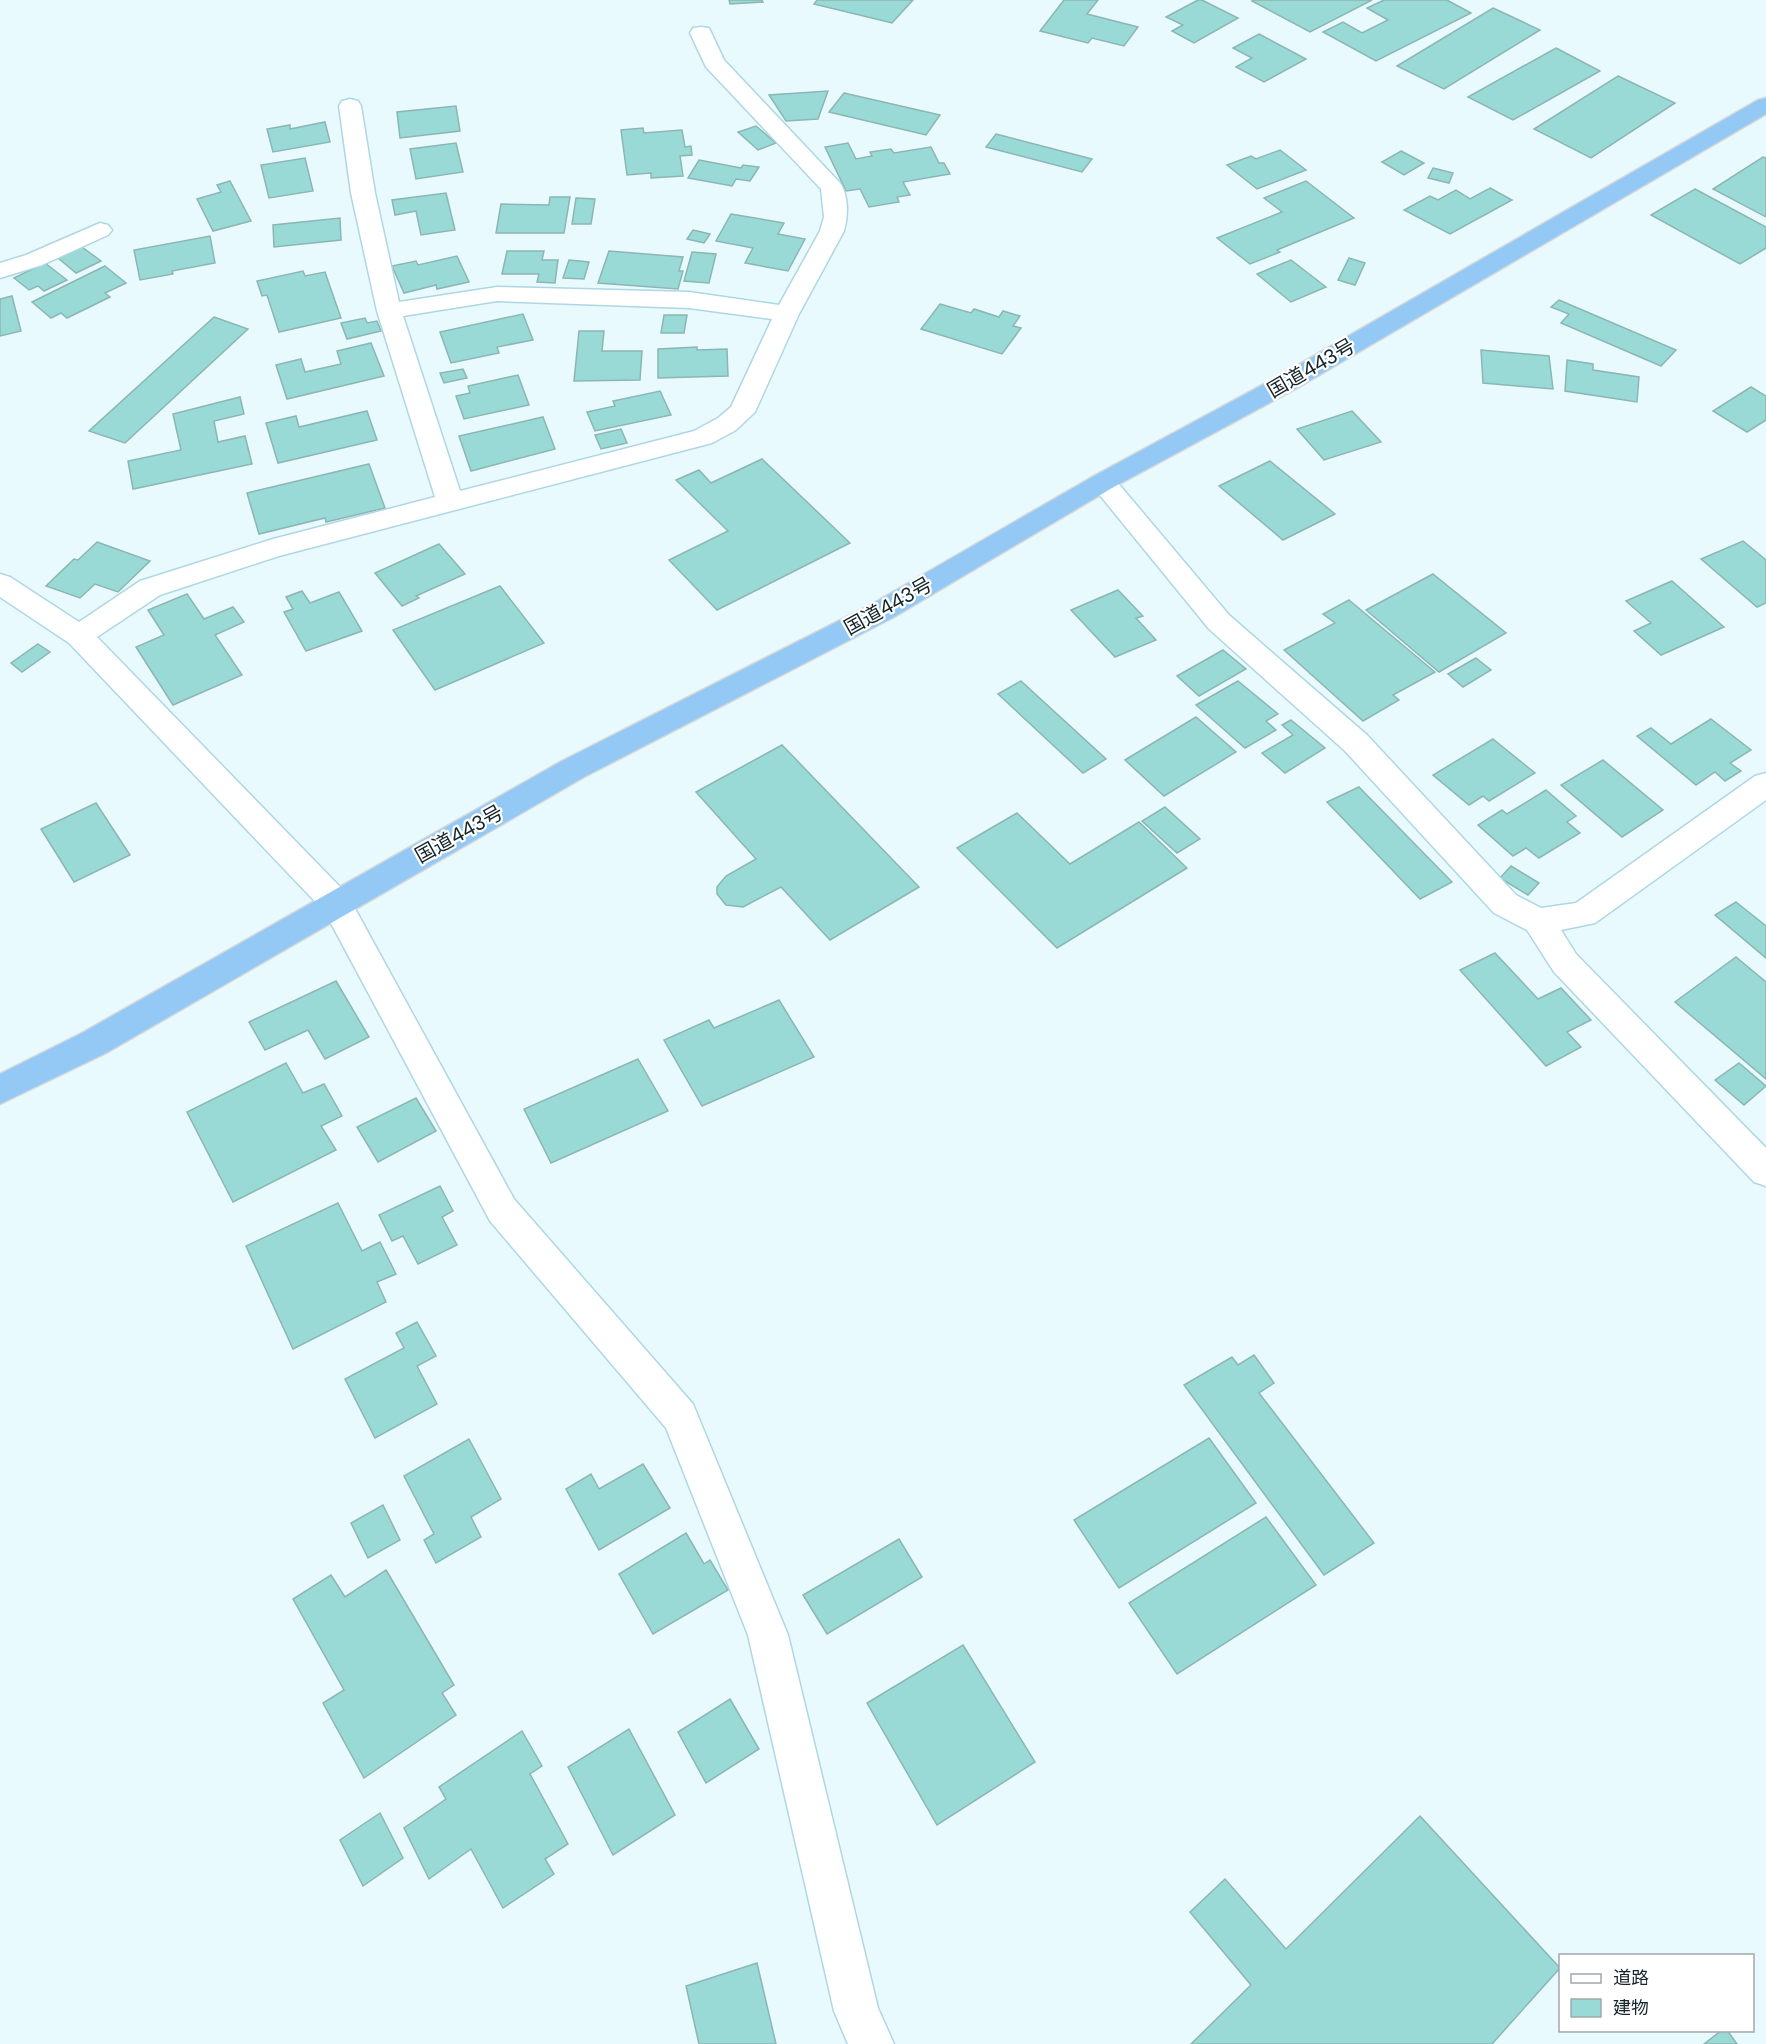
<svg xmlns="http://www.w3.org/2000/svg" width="1766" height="2044" font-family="Poppins,'Noto Sans JP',sans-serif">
	<rect width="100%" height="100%" fill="#e9faff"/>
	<g fill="#99dad7" stroke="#8bb6b3" stroke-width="1.5">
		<path d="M729,0H762L763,2L730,4Z"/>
		<path d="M817,0H913L892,23L814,4Z"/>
		<path d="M1064,0H1098L1087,14L1138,27L1124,46L1092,38L1088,43L1040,31Z"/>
		<path d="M1198,0H1202L1238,18L1194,43L1172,31L1183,25L1166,17Z"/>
		<path d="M1254,0H1372L1310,32L1252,1Z"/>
		<path d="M1384,0H1447L1471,13L1376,61L1323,32L1343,22L1362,33L1388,20L1367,8Z"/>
		<path d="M1493,8L1540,30L1444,89L1397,66Z"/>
		<path d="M1259,34L1306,59L1264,82L1236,67L1252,58L1233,48Z"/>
		<path d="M1556,48L1600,71L1513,120L1468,97Z"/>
		<path d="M1618,76L1675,103L1591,158L1534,129Z"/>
		<path d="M828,91L818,119L786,121L769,95Z"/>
		<path d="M844,93L940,115L926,135L829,112Z"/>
		<path d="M456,106L460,131L400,138L397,112Z"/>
		<path d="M325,122L330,142L273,152L267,129L290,125V129Z"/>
		<path d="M756,126L776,143L758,150L738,132Z"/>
		<path d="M643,128L644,133L682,130L685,147L691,146L692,155L680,156L683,176L651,178V173L627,175L621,130Z"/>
		<path d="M996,134L1092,159L1082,172L986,147Z"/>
		<path d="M456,143L463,172L416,179L410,149Z"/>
		<path d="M848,143L856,159L872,156L870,152L891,149L894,153L931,147L939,163H944L950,174L903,182L910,195L897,197L899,202L869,207L860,189L846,191L825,147Z"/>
		<path d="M1280,150L1306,170L1257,189L1227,165L1251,156L1256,159Z"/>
		<path d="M1401,151L1424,163L1404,175L1382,162Z"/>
		<path d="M1763,157L1766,158V217L1713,189Z"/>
		<path d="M305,158L313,191L269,198L261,165Z"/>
		<path d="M699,160L741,168L743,165L759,167L750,181L736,179L732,186L688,178Z"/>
		<path d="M1433,168L1453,173L1449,183L1428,178Z"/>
		<path d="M230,181L251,221L213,231L197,199L221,192L217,185Z"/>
		<path d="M1306,181L1354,218L1277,250L1280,252L1250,264L1217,238L1282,212L1264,198Z"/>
		<path d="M1490,188L1512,200L1450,234L1404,210L1430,196L1438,200L1456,190L1470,199Z"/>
		<path d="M1695,189L1766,227V248L1740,264L1651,215Z"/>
		<path d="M446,193L455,230L421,235L416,211L395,215L392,200Z"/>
		<path d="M550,197H570L564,233H496L501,204L549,205Z"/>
		<path d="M576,198L595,199L591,224H572Z"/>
		<path d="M731,214L784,223L778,234L805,239L788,271L745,263L753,248L716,241Z"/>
		<path d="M340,218L341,240L274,247L273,225Z"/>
		<path d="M693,230L710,234L704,243L687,239Z"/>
		<path d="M210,236L215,263L172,271L173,274L140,280L134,250Z"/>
		<path d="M82,247L101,261L76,273L58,258Z"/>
		<path d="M507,251H544L542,260H558L555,283L537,282L539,274H502Z"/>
		<path d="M609,251L683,257L679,271H683L678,289L598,283Z"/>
		<path d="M692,252L716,254L709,283L684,281Z"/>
		<path d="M457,256L469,282L437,289L436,285L404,293L392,266L416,261L418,265Z"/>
		<path d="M1349,258L1365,263L1355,285L1338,280Z"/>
		<path d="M569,260L589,262L584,279L563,278Z"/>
		<path d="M1291,260L1326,287L1291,302L1257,274Z"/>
		<path d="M45,263L67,280L44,291L38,286L29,290L14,278Z"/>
		<path d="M105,266L126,283L105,293L110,297L67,318L61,313L51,318L32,302Z"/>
		<path d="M303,271L305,276L325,272L341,318L279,332L267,295L262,296L257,281Z"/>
		<path d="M12,296L21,331L0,336V299Z"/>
		<path d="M1559,300L1676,350L1661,366L1561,323L1569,314L1551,307Z"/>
		<path d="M940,304L971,313L974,309L999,317L1003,311L1020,316L1013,326L1021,328L1002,354L921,329Z"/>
		<path d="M523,314L533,340L497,347L499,353L451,363L440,332Z"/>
		<path d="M664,315H687L684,333H661Z"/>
		<path d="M214,317L248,329L125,443L89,431Z"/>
		<path d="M365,318L367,323L377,321L381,331L347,339L341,323Z"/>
		<path d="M579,331H604L602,351H642L640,380L574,381Z"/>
		<path d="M371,343L384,376L287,399L276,365L301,359L305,372L341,364L337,351Z"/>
		<path d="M697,347V350L727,349L728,376L658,378V349Z"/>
		<path d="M1481,350L1549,356L1553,389L1483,383Z"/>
		<path d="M1567,360L1593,364V370L1639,377L1637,402L1565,391Z"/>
		<path d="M463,369L467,378L444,383L440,373Z"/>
		<path d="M518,375L529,405L464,419L456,396L470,393L468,386Z"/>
		<path d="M1751,387L1766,396V420L1747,432L1713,411Z"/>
		<path d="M660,391L671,415L595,431L587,412L615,406L613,401Z"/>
		<path d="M240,397L244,414L214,421L218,442L245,436L252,464L133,489L128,461L181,450L173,414Z"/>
		<path d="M367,411L377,440L278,463L266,423L296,416L299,427Z"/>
		<path d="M1352,411L1381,442L1324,460L1297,429Z"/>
		<path d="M543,417L555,449L471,471L459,436Z"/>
		<path d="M621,429L627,443L601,449L595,435Z"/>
		<path d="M762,459L850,543L717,610L669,560L728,531L676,480L699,470L711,483Z"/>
		<path d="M1270,461L1335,514L1283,540L1219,486Z"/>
		<path d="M369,464L385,508L326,522L325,518L259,534L247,493Z"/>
		<path d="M1743,541L1766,560V603L1757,607L1701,559Z"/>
		<path d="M97,542L150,561L118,592L95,584L80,598L46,586L74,559L78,560Z"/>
		<path d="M439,544L465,574L416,596L419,598L402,606L375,573Z"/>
		<path d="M1433,574L1506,633L1439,672L1366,610Z"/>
		<path d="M1672,581L1724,627L1661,655L1634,631L1651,623L1626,601Z"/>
		<path d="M500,586L544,643L435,690L393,630Z"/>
		<path d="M1118,590L1143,616L1136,618L1156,640L1115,657L1071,610Z"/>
		<path d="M302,591L310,603L339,592L362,631L306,651L284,612L293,609L286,597Z"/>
		<path d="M187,594L204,619L233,607L244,622L215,635L242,675L173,705L136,647L164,635L148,610Z"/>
		<path d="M1349,600L1435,672L1393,695L1399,700L1363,721L1284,650L1335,623L1323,614Z"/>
		<path d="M38,644L50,652L22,672L11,663Z"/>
		<path d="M1223,650L1246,669L1199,696L1177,676Z"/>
		<path d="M1476,658L1491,670L1463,687L1448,674Z"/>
		<path d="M1021,681L1106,759L1083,773L998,694Z"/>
		<path d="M1238,681L1278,714L1266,721L1276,730L1245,748L1196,705Z"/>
		<path d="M1196,717L1236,752L1164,796L1125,760Z"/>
		<path d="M1711,719L1751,750L1730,763L1741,771L1725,781L1715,772L1696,785L1637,736L1651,728L1671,744Z"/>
		<path d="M1291,720L1325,748L1285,773L1262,753L1293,735L1282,725Z"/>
		<path d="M1493,739L1535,773L1489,801L1483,796L1469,805L1433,775Z"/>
		<path d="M782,745L919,887L830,940L781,887L743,907L726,905L717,894V887L726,876L756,859L696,792Z"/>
		<path d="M1603,760L1663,810L1622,837L1561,785Z"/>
		<path d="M1359,787L1452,882L1420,899L1327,802Z"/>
		<path d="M1546,790L1576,816L1567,822L1580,833L1539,858L1526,848L1513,856L1478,825L1502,810L1507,814Z"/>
		<path d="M96,803L130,855L74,882L41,829Z"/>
		<path d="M1165,807L1200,839L1177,853L1142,821Z"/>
		<path d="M1017,813L1070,864L1139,822L1187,868L1057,948L957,848Z"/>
		<path d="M1511,866L1539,883L1528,895L1500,878Z"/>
		<path d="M1736,902L1766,926V958L1715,915Z"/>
		<path d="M1495,953L1538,999L1561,988L1591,1020L1567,1032L1581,1047L1546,1066L1460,970Z"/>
		<path d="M1736,957L1766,982V1079L1675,1002Z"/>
		<path d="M336,981L369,1037L325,1059L308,1030L265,1050L249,1022Z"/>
		<path d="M779,1000L814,1057L702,1106L664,1040L709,1020L714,1028Z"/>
		<path d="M638,1059L668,1111L551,1163L524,1109Z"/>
		<path d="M286,1063L303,1093L324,1084L342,1116L321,1126L336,1150L233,1202L187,1112Z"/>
		<path d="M1739,1063L1766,1086L1744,1105L1715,1080Z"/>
		<path d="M416,1098L436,1131L378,1162L357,1127Z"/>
		<path d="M440,1186L453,1211L442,1217L457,1245L418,1264L403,1236L392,1241L379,1215Z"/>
		<path d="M338,1203L362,1251L380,1242L396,1274L377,1282L386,1302L293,1349L246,1246Z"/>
		<path d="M417,1322L436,1356L417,1366L437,1404L375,1438L345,1379L404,1348L396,1333Z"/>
		<path d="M1254,1355L1274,1383L1259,1393L1374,1543L1324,1575L1184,1385L1232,1357L1238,1365Z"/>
		<path d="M1209,1438L1256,1503L1119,1588L1074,1520Z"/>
		<path d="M469,1439L501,1499L471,1517L481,1537L436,1563L424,1540L434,1534L404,1476Z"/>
		<path d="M643,1464L670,1508L599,1550L566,1489L591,1474L599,1489Z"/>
		<path d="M383,1505L400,1540L368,1558L351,1523Z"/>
		<path d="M1266,1517L1316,1585L1177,1674L1129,1603Z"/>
		<path d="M686,1533L704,1564L710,1560L728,1590L653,1634L619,1574Z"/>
		<path d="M899,1539L922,1577L827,1634L803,1595Z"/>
		<path d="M386,1570L454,1685L442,1693L456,1715L364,1778L323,1703L344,1690L293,1599L331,1575L345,1597Z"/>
		<path d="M963,1645L1035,1762L937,1825L867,1703Z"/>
		<path d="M730,1699L759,1749L706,1783L678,1732Z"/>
		<path d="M629,1729L675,1815L613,1855L568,1767Z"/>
		<path d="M522,1731L542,1766L530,1774L568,1844L545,1859L554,1874L503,1908L471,1849L429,1879L404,1828L446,1799L439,1787Z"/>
		<path d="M380,1813L403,1858L363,1886L340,1840Z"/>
		<path d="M1420,1816L1560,1968L1492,2044H1191L1251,1985L1190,1912L1225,1879L1286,1949Z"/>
		<path d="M757,1963L776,2044H699L686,1986Z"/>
		<path d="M1722,2030H1727L1737,2044H1704Z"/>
	</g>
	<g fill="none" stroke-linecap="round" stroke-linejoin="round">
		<g stroke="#aed7e3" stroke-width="3">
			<g id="street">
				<path d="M701,27L709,28L724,60L840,183C849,196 848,217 844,231L799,314L755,412L736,430L712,443L279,556L160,595L97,637L347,894L514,1199L693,1404L788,1635L878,2008L894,2044H848L834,2011L748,1635L666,1428L490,1221L325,912L69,643L0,597V574L10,577L79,622L140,581L273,539L435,497L377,311L351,193L339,106L342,101L350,99L358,101L361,106L375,193L399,302L497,287L689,292L779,305L820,231L824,217L821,189L706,67L690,33L693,28ZM497,301L689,308L772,319L731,407L718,418L694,431L460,491L403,316Z"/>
				<path d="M100,223L108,225L112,230L108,235L42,265L0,278V263L26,255Z"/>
				<path d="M1103,473L1112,476L1229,615L1367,735L1516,895L1541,908L1576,903L1755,776L1766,773V800L1595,923L1561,930L1576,954L1766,1148V1186L1754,1182L1554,972L1527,930L1494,913L1345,751L1209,629L1094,488L1090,482L1094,476Z"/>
			</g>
		</g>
		<g stroke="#d5d8d9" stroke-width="3">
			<path id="highway" d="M1766,98V114L1297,388L1112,488L894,617L584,777L106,1053L0,1104V1074L82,1033L562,761L874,603L1094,476L1279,376L1758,100Z"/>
		</g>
		<use href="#street" fill="#fff" fill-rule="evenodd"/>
		<use href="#highway" fill="#93c9f4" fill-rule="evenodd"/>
	</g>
	<g text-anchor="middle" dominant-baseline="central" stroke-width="4.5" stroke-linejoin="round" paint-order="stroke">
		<g font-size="20" fill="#15252a" stroke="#fff">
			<text transform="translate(1311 368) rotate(-30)">国道443号</text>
			<text transform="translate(888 606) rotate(-29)">国道443号</text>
			<text transform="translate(459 834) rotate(-29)">国道443号</text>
		</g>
	</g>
	<rect x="1559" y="1954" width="195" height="78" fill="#ffffff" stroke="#a1a8aa" stroke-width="1.5"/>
	<rect x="1571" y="1974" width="30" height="9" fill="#ffffff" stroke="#a1a8aa" stroke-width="1.5"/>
	<text x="1613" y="1984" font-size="18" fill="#15252a">道路</text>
	<rect x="1571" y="1999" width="30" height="18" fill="#99dad7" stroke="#a1a8aa" stroke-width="1.5"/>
	<text x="1613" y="2014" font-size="18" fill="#15252a">建物</text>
</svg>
